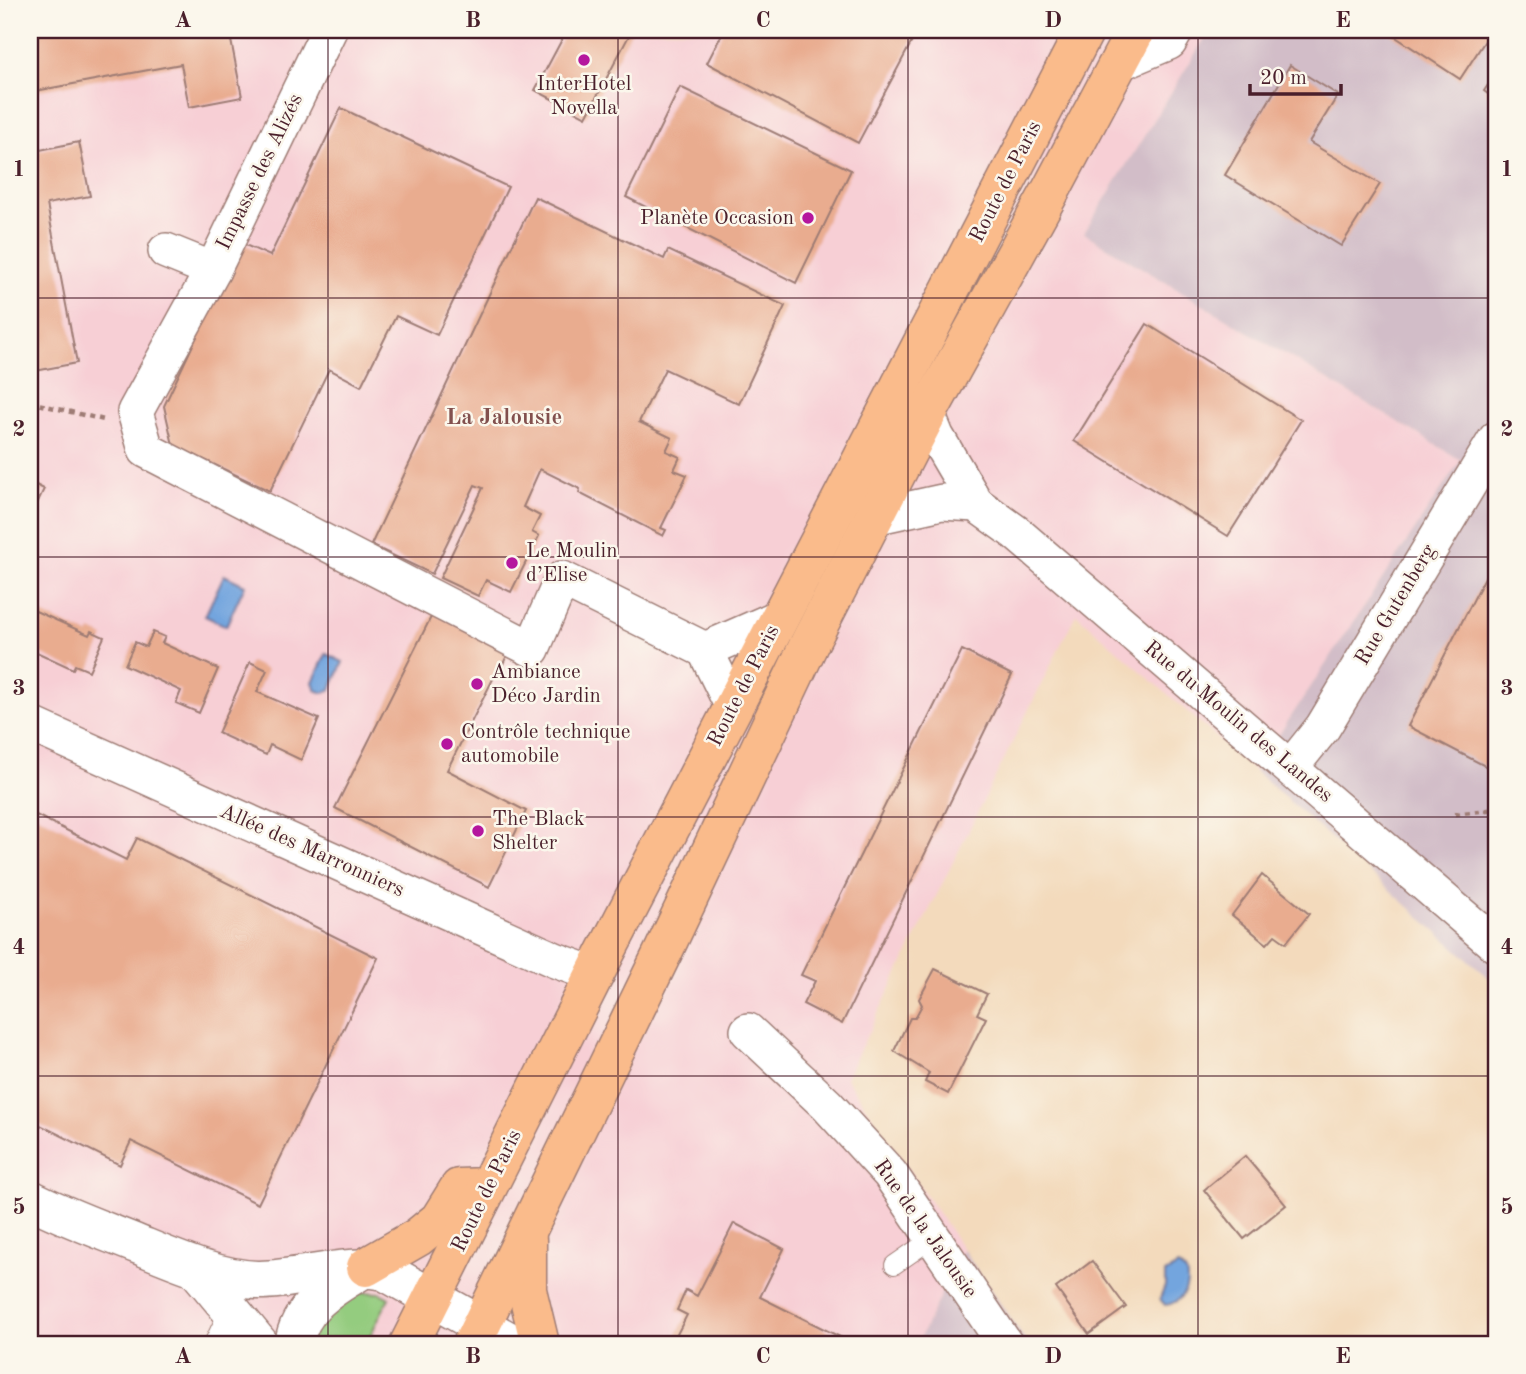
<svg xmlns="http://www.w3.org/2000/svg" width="1526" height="1374" font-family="'Old Standard TT',serif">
	<rect width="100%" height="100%" fill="#fbf7ec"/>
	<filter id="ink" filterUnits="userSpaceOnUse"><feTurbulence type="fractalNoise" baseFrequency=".0143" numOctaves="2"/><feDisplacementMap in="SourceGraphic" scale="14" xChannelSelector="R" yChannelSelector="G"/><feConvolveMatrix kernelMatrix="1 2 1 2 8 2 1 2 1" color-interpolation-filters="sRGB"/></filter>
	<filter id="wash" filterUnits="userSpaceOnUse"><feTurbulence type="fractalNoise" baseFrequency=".00686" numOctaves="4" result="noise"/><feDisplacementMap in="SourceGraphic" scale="28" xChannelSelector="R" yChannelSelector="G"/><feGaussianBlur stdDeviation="1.57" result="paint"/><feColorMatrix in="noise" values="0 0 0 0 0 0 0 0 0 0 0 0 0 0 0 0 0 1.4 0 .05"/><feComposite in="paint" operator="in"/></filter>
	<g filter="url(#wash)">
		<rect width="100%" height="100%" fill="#f3dabc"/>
		<path fill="#f7cfd5" d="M30,30H1210L1084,233L1461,460L1255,771L1076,614L846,1078L963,1249L917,1344H30Z"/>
		<g fill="#d2bdc8">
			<path d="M1210,30H1496V984L1255,771L1461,460L1084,233Z"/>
			<path d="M963,1249L1028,1344H917Z"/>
		</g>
		<path fill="#94cc7f" stroke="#6f7655" stroke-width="2" d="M363,1292L380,1293L389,1298L366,1344H305L310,1328L352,1295Z"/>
		<g fill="#73a5de" stroke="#5e6284" stroke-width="2">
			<path d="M224,575L245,585L226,626L205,616Z"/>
			<path d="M326,654L343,662L331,689L323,693L316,690L313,682Z"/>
			<path d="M1178,1266L1186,1272C1190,1288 1182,1303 1165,1305L1160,1299L1165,1286V1273Z"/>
		</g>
		<g id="blocks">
			<g fill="#e9ac8f">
				<path d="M30,30H229L242,97L189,107L181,64L30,92Z"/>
				<path d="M567,30H632L586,117L535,90Z"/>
				<path d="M724,30H918L858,143L707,63Z"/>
				<path d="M1385,30H1492L1460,79Z"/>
				<path d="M1290,65L1338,95L1309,142L1380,184L1341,246L1225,175Z"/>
				<path d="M1496,73V100L1484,91Z"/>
				<path d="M680,87L851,170L796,283L626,197Z"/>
				<path d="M341,108L508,187L437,335L396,316L361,386L329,369L270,491L173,445L164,406L241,243L270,256Z"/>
				<path d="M79,142L90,196L47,204L77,363L30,372V152Z"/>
				<path d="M535,197L664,259L668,250L785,306L739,404L665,369L639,422L672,438L666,451L680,457L674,470L687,475L661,528L666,530L663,536L579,493L580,489L540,469L523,507L540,516L532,532L539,536L511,592L486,580L478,596L440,578L483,488L475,485L432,574L371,545Z"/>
				<path d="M1147,324L1301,420L1228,536L1074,441Z"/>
				<path d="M30,482L44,489L30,518Z"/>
				<path d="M1496,556V767H1487L1408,726Z"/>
				<path d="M31,609L89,635L91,631L104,637L89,671L75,665L73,669L30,649Z"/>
				<path d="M433,613L509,651L503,664L501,663L447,770L526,811L489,887L335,808Z"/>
				<path d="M153,632L165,637L162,643L218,669L199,713L176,703L181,691L125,665L135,642L146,647Z"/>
				<path d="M962,650L1012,675L842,1024L803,1004L815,981L801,975Z"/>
				<path d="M250,662L267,670L257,692L319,719L301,760L270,745L266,755L218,733Z"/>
				<path d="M30,812L126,860L137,838L378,958L258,1204L131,1141L120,1165L30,1120Z"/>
				<path d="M1262,875L1309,914L1286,943L1275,935L1267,944L1232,915Z"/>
				<path d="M935,969L987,994L977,1014L986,1018L948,1094L925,1082L929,1073L894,1051L910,1018H915L922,1005L919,999Z"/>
				<path d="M1245,1156L1286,1205L1244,1239L1204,1190Z"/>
				<path d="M734,1223L784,1249L760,1297L854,1344H672L687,1315L677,1310L686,1290L697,1296Z"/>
				<path d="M1092,1261L1126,1307L1089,1334L1056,1288Z"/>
			</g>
		</g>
	</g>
	<g filter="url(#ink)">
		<use href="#blocks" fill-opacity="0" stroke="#9e7c74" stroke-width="2"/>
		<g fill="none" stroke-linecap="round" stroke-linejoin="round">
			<g stroke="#9e7c74" stroke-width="20">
				<g id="service">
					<path d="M894,1265L933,1238"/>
					<path d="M213,1344L230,1308"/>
				</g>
			</g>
			<g stroke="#9e7c74" stroke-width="38">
				<g id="minor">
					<path d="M1119,63L1169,42L1176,30"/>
					<path d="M166,251L213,270L329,30"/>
					<path d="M213,270L135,412L146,450L532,649L562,579L705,650L733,707"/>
					<path d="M927,414L936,436L976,504L1015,532L1496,945"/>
					<path d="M874,517L942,502L976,504"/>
					<path d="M705,650L780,617"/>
					<path d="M30,724L555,960L596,975"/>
					<path d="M1291,767L1323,727L1496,439"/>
					<path d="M748,1031L827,1105L890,1174L1005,1344"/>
				</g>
			</g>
			<g stroke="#9e7c74" stroke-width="41">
				<g id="tertiary">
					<path d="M30,1199C65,1217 102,1230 139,1245C173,1259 219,1279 257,1280C299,1281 342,1262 384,1271L514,1344"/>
					<path d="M196,1268L259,1344"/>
					<path d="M294,1344C299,1308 329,1289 358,1272"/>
				</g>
			</g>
			<g stroke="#9e7c74" stroke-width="41">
				<g id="primary">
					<path d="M527,1239V1290L540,1344"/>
					<path d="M366,1267L418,1237L439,1220L459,1188L487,1187"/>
					<path d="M409,1344L605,954L1085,30"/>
					<path d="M472,1344L664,950L810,642L927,414L1051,190L1136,30"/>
				</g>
			</g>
			<g stroke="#9e7c74" stroke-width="4.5" stroke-dasharray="5 5" stroke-linecap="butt">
				<path d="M30,402L104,420"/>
				<path d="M1455,814L1496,809"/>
			</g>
			<use href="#service" stroke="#fff" stroke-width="18"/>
			<use href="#minor" stroke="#fff" stroke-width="35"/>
			<use href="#tertiary" stroke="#fff" stroke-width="38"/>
			<use href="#primary" stroke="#fabb8b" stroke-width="38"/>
		</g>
	</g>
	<path fill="none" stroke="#4a1f2b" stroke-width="2" stroke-opacity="0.55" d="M328,30V1344M618,30V1344M908,30V1344M1198,30V1344M30,298H1496M30,557H1496M30,817H1496M30,1076H1496"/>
	<g fill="#b5179e" stroke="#fbf7ec" stroke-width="2.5">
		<circle cx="584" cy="60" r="7"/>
		<circle cx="808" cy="218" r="7"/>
		<circle cx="512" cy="563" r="7"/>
		<circle cx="477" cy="684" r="7"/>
		<circle cx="447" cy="744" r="7"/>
		<circle cx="478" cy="831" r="7"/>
	</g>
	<g text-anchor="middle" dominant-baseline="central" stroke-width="5" stroke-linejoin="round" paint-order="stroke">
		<g font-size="21" fill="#4a1f2b" stroke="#fbf7ec" text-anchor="start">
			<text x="584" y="84" text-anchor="middle">InterHotel<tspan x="584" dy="24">Novella</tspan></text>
			<text x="794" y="218" text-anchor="end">Planète Occasion</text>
			<text x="526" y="551">Le Moulin<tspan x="526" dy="24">d’Elise</tspan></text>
			<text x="491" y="672">Ambiance<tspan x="491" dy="24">Déco Jardin</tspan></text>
			<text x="461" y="732">Contrôle technique<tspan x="461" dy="24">automobile</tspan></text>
			<text x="492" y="819">The Black<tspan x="492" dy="24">Shelter</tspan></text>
		</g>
		<g font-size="21" fill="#4a1f2b" stroke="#fbf7ec">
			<text transform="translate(260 172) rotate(-64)">Impasse des Alizés</text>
			<text transform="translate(1006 182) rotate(-63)">Route de Paris</text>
			<text transform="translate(1396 605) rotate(-59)">Rue Gutenberg</text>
			<text transform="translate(744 686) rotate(-63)">Route de Paris</text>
			<text transform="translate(1238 722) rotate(40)">Rue du Moulin des Landes</text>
			<text transform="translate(312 851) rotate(24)">Allée des Marronniers</text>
			<text transform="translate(487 1191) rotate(-64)">Route de Paris</text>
			<text transform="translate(925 1229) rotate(55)">Rue de la Jalousie</text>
		</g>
		<g font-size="23" font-weight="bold" fill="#82504e" stroke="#fbf7ec">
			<text x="504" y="417">La Jalousie</text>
		</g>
	</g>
	<rect width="1526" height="1374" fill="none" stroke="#fbf7ec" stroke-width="77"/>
	<path d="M1250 84v10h91v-10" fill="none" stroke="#4a1f2b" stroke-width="3.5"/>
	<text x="1260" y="84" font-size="21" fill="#4a1f2b" stroke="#fbf7ec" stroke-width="5" paint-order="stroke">20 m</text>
	<rect x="38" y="38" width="1450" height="1298" fill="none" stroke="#4a1f2b" stroke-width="2.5"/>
	<g font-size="23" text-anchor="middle" font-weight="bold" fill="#4a1f2b">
		<text x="183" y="27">A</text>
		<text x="473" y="27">B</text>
		<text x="763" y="27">C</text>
		<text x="1053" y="27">D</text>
		<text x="1343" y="27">E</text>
		<text x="19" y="176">1</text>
		<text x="1507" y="176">1</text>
		<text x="19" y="436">2</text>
		<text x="1507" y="436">2</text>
		<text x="19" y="695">3</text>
		<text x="1507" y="695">3</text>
		<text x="19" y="954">4</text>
		<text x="1507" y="954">4</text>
		<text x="19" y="1214">5</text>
		<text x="1507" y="1214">5</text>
		<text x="183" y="1363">A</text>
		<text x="473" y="1363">B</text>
		<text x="763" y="1363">C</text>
		<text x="1053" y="1363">D</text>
		<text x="1343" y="1363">E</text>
	</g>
</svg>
